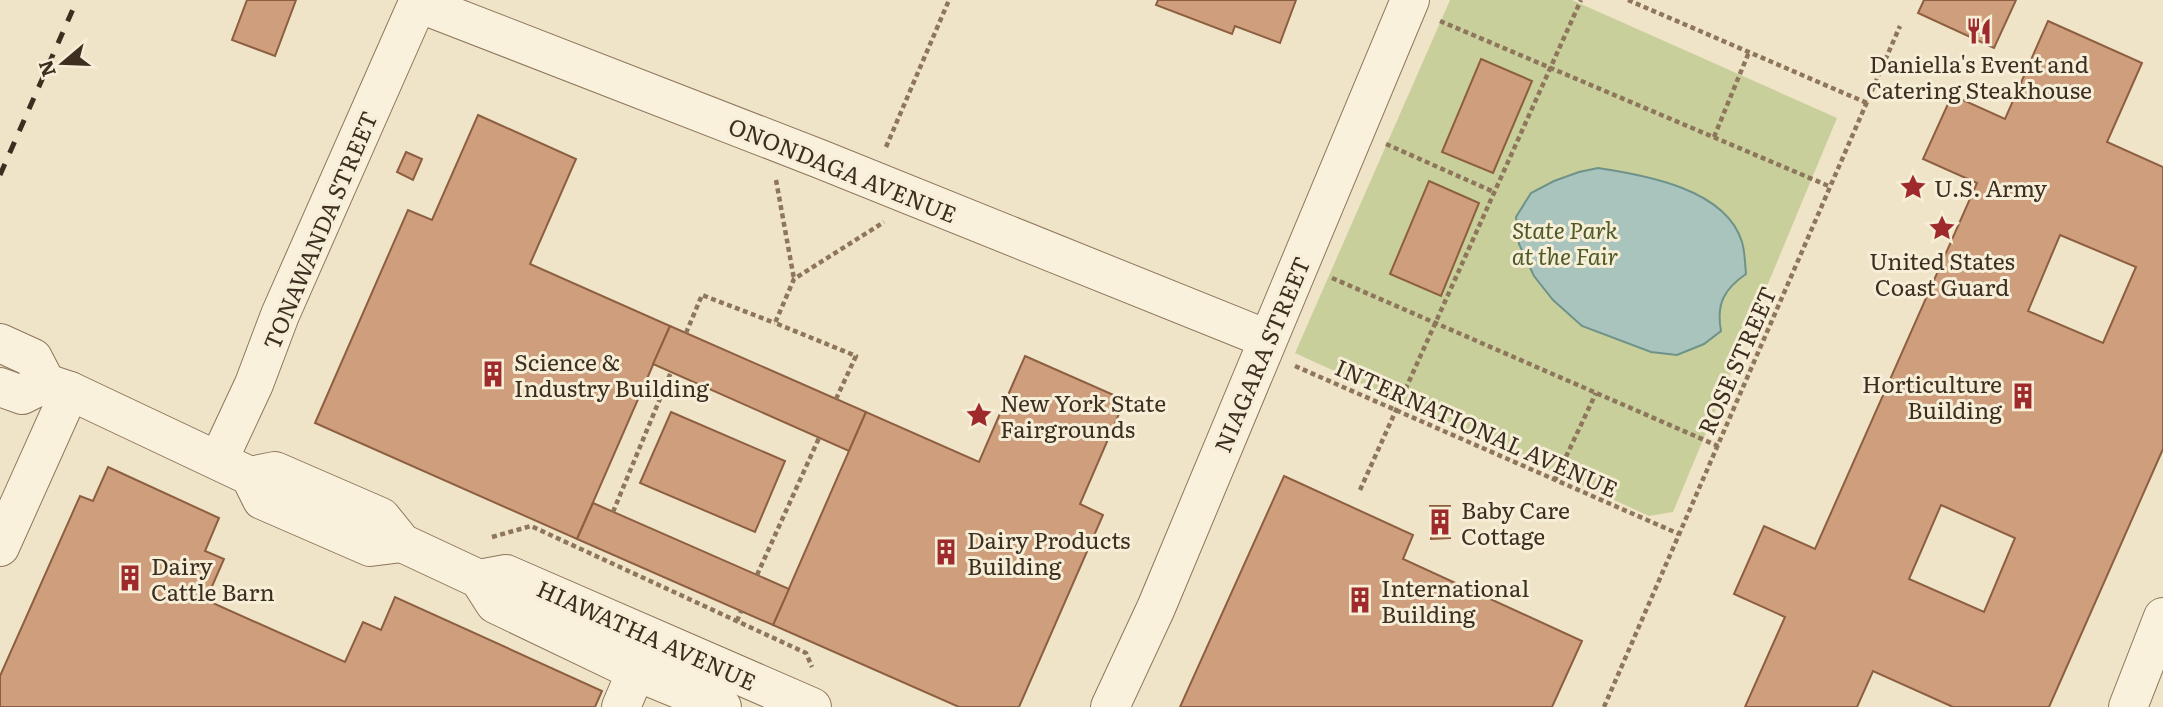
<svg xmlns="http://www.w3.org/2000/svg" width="2163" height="707" font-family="Literata,serif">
	<rect width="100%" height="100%" fill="#f0e4c8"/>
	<path fill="#c9cf9b" d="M1450,0H1572L1837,118L1673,512L1649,516L1295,353Z"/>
	<path fill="#a9c4bc" stroke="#6f938a" stroke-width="2" d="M1598,168C1645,175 1726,189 1742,242C1745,252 1745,264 1746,274C1724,289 1716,304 1721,331L1704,344L1677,355L1651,352L1582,326L1553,300L1534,276L1519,244L1516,217L1531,193L1554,181L1579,172Z"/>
	<g fill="#cf9f7d" stroke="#8d5f41" stroke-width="2" fill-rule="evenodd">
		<path d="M247,0H296L275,56L232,40Z"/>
		<path d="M1158,0H1296L1280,43L1235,26L1232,34L1156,5Z"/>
		<path d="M1924,0H2016L1994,48L1918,13Z"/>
		<path d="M2048,21L2142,63L2107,142L2163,167V449L2049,707H1953L1873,671L1857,707H1745L1785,617L1734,594L1764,526L1815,549L1977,183L1923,159L1952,95L2005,119ZM2060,235L2136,267L2103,343L2028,311ZM1941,505L2015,538L1984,612L1909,579Z"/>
		<path d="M1481,59L1532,81L1493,173L1442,152Z"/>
		<path d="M478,115L576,159L530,264L670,326L577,539L315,423L408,210L432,220Z"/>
		<path d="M406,152L422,159L413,180L397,172Z"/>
		<path d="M1429,181L1479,203L1441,296L1390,274Z"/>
		<path d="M670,326L866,412L849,451L653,364Z"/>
		<path d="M1025,356L1125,400L1080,504L1103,515L1019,707H959L773,625L866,412L979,462Z"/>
		<path d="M671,412L785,461L755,532L640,483Z"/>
		<path d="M108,467L219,518L205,551L224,559L206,600L345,662L363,622L381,630L395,597L602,691L595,707H0V676L80,496L93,501Z"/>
		<path d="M1284,476L1413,535L1403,559L1582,641L1552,707H1180Z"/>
		<path d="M593,503L789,589L773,625L577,539Z"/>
		<path d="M1430,506H1450V538L1431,539Z"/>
	</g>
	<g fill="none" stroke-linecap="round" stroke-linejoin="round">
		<g stroke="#8d765c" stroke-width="40">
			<g id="minor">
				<path d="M418,3L820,159L1267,339"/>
				<path d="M0,343L33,358L46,383"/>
				<path d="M0,387L22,395L46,383L70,391L250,476L262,500L370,547L402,543"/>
				<path d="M219,459L254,384L280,315L419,0"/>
				<path d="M250,476L275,471L381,517L402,543L479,579L495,604L637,672L722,707"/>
				<path d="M0,547L70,391"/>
				<path d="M479,579L506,574L812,707"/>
				<path d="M621,707L646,648"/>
				<path d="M1110,707L1156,608L1410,0"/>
				<path d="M2128,707L2163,617"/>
			</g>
		</g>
		<g stroke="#8d765c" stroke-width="4.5" stroke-dasharray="5 3.5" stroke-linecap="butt">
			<path d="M1628,0L1867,103"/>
			<path d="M1440,21L1831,187"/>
			<path d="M1714,137L1749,52"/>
			<path d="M1386,144L1494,192"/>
			<path d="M886,147L949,0"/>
			<path d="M776,180L794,279"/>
			<path d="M1332,278L1718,446"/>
			<path d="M686,333L702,295L775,323"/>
			<path d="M1295,366L1679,534"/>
			<path d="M836,399L856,356L775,323L794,279L884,222"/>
			<path d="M1555,480L1596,393"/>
			<path d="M1360,490L1581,0"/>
			<path d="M613,512L671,372"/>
			<path d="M492,537L531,526L806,653L812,667"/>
			<path d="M757,575L819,438"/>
			<path d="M737,621L741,611"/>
			<path d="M1604,707L1900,26"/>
		</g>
		<use href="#minor" stroke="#faf1dc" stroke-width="38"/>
		<path stroke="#3d2e20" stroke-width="5" stroke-dasharray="12 12" stroke-linecap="butt" d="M0,175L77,0"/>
	</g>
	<defs>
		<g id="restaurant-bare" transform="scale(2.1)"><path d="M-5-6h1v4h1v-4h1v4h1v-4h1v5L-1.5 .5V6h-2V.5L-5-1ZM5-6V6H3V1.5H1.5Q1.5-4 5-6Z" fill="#9e2a2b" stroke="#f7eed8" stroke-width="2.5" paint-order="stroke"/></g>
		<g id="sight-bare" transform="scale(2.1)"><path d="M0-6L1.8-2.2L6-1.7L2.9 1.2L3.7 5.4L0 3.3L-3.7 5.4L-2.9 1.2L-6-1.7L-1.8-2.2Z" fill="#9e2a2b" stroke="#f7eed8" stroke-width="2.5" paint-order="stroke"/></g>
		<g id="building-bare" transform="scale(2.1)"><path d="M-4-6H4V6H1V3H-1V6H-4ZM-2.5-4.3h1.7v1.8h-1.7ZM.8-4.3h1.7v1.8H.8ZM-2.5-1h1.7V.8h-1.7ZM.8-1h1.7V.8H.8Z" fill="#9e2a2b" stroke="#f7eed8" stroke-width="2.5" paint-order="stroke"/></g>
	</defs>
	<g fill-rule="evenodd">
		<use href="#restaurant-bare" x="1979" y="31"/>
		<use href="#sight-bare" x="1913" y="187"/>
		<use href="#sight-bare" x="1942" y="228"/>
		<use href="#building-bare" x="493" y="374"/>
		<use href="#building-bare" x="2023" y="396"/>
		<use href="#sight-bare" x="979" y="415"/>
		<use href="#building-bare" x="1440" y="522"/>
		<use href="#building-bare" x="946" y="552"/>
		<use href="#building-bare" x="130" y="578"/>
		<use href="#building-bare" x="1360" y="600"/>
	</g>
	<g text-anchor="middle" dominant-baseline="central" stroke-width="6" stroke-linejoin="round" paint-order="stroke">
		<g font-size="23" fill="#3d2e20" stroke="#f7eed8" text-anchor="start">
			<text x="1979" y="63" text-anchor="middle">Daniella's Event and<tspan x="1979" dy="26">Catering Steakhouse</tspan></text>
			<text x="1934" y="187">U.S. Army</text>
			<text x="1942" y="260" text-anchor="middle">United States<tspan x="1942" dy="26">Coast Guard</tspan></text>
			<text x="514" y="361">Science &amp;<tspan x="514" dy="26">Industry Building</tspan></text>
			<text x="2002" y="383" text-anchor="end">Horticulture<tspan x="2002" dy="26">Building</tspan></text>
			<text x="1000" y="402">New York State<tspan x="1000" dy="26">Fairgrounds</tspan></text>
			<text x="1461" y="509">Baby Care<tspan x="1461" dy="26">Cottage</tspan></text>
			<text x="967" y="539">Dairy Products<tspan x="967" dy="26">Building</tspan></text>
			<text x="151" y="565">Dairy<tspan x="151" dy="26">Cattle Barn</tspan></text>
			<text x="1381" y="587">International<tspan x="1381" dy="26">Building</tspan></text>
		</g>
		<g font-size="23" fill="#3d2e20" stroke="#f7eed8">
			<text transform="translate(843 169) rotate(22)">ONONDAGA AVENUE</text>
			<text transform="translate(319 230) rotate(-67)">TONAWANDA STREET</text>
			<text transform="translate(1261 354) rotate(-67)">NIAGARA STREET</text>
			<text transform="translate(1736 360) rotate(-66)">ROSE STREET</text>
			<text transform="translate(1477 427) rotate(24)">INTERNATIONAL AVENUE</text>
			<text transform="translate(647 634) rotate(24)">HIAWATHA AVENUE</text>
		</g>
		<g font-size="23" font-style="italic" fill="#4d5a26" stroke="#f7eed8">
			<text x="1565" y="229">State Park<tspan x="1565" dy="26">at the Fair</tspan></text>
		</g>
	</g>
	<g transform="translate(63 63) rotate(251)" stroke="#f7eed8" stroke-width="5" paint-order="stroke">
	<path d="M0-5L12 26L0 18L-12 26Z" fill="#3d2e20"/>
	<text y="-10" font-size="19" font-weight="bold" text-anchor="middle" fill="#3d2e20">N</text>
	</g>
</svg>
